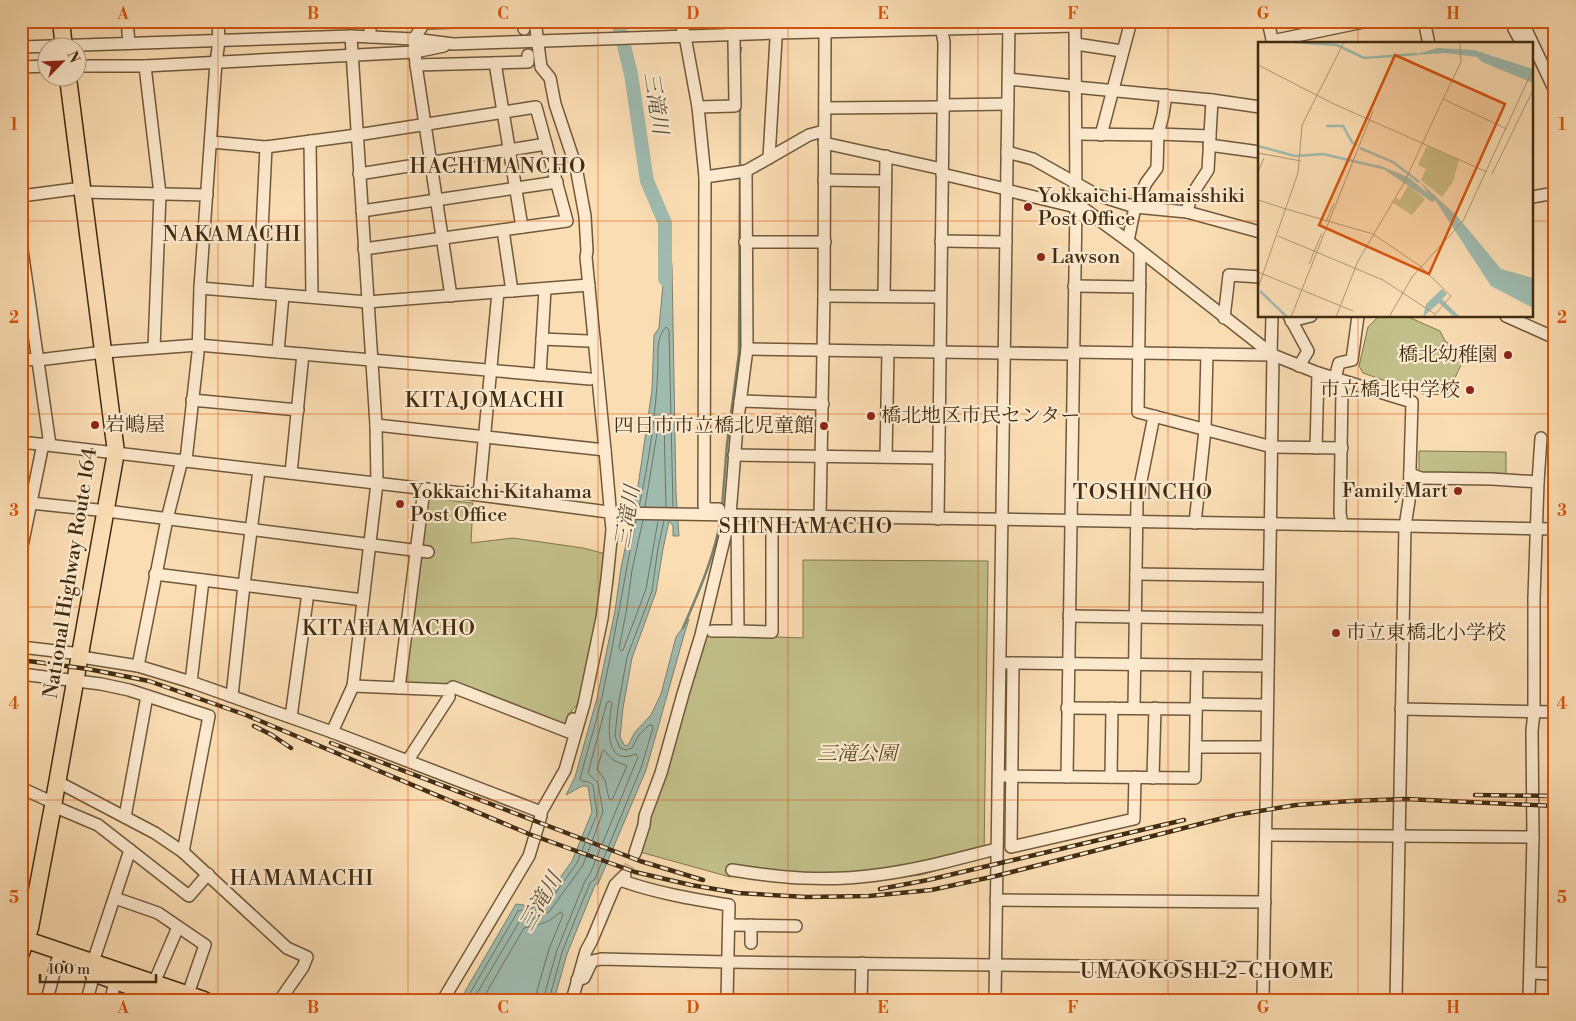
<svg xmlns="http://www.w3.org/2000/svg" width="1576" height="1021" font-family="'Libre Bodoni','Noto Serif JP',serif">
	<rect width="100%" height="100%" fill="#fbddb3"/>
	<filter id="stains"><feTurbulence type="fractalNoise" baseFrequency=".004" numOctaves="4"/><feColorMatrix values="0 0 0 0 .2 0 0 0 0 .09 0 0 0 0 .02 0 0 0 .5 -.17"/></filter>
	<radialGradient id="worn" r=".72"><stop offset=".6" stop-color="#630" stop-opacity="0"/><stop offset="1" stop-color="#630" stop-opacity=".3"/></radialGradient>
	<g fill="#c2c08a" stroke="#82764e">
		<path d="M1379,316H1406L1440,331L1445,341L1466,354L1447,395L1423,394L1363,373L1359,366L1368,327Z"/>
		<path d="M1419,451L1506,452V474L1419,473Z"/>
		<path d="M427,498L473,503L471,543L513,538L583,548L606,554L599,615L581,701L572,710L567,727L559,726L447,683L439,687L403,685Z"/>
		<path d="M803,560L988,561L984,858L920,875L879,880L848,882L798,884L732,876L730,877L640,852L704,634L803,638Z"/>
	</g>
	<path fill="#9fbbb0" stroke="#7a8271" d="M668,229L672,267L676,493L679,536H673V526L669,521L663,549L656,592L632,658L623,708L620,737L625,746L628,745L635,732L651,715L661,694L676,637L689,619L684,635L646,770L598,884L595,885L567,954L554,1000H460L516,904L524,905L529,909L542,903L572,861L592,812L588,786H582L566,795L575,777L597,698L615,611L621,568L638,486L652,390L654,335L659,328Z"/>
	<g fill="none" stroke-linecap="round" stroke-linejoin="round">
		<g stroke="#707461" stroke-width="1">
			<path d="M639,507C649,461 656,414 658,367C658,353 656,337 666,327L669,330L673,507"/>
			<path d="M645,507L659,421L662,419L664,421L666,507"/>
			<path d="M643,520L632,570L626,613L619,648L621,651L623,650L646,589L658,521"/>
			<path d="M604,750L613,760L627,766L612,800L609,799L605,780L597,769L602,752Z"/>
			<path d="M466,1000L518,911L522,910L530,913L546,906L577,863L597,814L593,785L589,782L581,781L580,779C587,751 596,724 602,697C615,638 624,579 636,520"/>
			<path d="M473,1000L521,919H533L549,912L583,865L603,812L598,783L588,773L607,702L610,701L612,703C609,721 602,768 636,754L638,757L590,874L585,881L557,950L543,1000"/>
			<path d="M482,1000L524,928C534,926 543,924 552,919C555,917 558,913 561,912L563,915L549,949L537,991L535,1000"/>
			<path d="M549,1000L562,952L590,883L595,879L641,768L653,728L652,725H649L639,735L632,748L627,750L620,748L615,736L618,707L627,657L652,591L658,548L664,521"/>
		</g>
		<g stroke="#7a8271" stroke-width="2.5">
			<path d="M739,56L741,48"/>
			<path d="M740,107V169"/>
			<path d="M722,508L727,444L739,353L740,177"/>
			<path d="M683,628C699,591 714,558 721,518"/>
		</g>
		<path stroke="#9fbbb0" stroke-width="14" d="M618,21L631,74L647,181L665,223V279"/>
		<path stroke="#d6ba93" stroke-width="11" stroke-dasharray="11 5.5" stroke-linecap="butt" d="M625,875L635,853"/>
		<g stroke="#70593a" stroke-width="14">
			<g id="minor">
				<path d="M127,21L129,43"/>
				<path d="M523,21L524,29"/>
				<path d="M680,21L685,36L698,107L705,177L704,506L709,509H719"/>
				<path d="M728,21V25"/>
				<path d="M1268,21L1273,44"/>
				<path d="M1424,21L1429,44"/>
				<path d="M1512,21L1514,29L1522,44"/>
				<path d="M1522,21L1555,91"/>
				<path d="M370,37V21"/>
				<path d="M1272,41L1368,21"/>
				<path d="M1076,44L1122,51"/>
				<path d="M21,47L351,36L414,39L453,44L776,33L1075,26"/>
				<path d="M495,63L522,227"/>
				<path d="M416,65L528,62V55"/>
				<path d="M78,66H145L415,52L444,46"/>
				<path d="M145,66L160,194L154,348"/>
				<path d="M21,67L48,66"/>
				<path d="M1009,79L1075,86"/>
				<path d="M1075,87L1212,100L1260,107"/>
				<path d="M1166,95L1163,115L1158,134L1157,168L1146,183L1135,207L1128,241L1273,355L1318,373L1412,402L1409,501L1405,526L1555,529"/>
				<path d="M942,105L1008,104"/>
				<path d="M698,107L735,106L734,41"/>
				<path d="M825,108L942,107"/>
				<path d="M1076,134L1158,135"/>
				<path d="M1158,134L1210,136"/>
				<path d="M1101,135L1131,21"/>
				<path d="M310,141L312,297"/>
				<path d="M211,142L266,147L357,135L536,107L567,221L364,249"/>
				<path d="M824,143L942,169"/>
				<path d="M1209,145L1260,152"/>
				<path d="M1007,152L1033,159L1097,195L1135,207L1187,212L1260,232"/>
				<path d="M769,158L777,21"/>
				<path d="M359,174L546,144"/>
				<path d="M942,174L1006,189"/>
				<path d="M705,177L746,171"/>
				<path d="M824,180L885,181"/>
				<path d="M1006,190L1076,207"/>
				<path d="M82,192L207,195"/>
				<path d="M21,196L82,188"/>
				<path d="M1532,197L1555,193"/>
				<path d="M1076,203L1128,241"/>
				<path d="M362,211L557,182"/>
				<path d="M1187,212L1191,196L1208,170L1212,100"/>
				<path d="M503,230L512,291"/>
				<path d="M941,241L1006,242"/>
				<path d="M745,242H825"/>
				<path d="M21,243L50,445"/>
				<path d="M1140,251L1138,412L1272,447L1342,448"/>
				<path d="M1074,286L1140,287"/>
				<path d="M200,288L367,302L589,285"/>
				<path d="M259,293L266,147"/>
				<path d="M451,296L416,65L414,39L424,23L486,21"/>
				<path d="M824,296L940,297"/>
				<path d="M884,296L886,156"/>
				<path d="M1289,316L1308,351L1299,366"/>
				<path d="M1506,316L1555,338"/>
				<path d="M1224,318L1229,275L1260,277"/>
				<path d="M1291,321L1311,316"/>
				<path d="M542,339L588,341"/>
				<path d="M747,349L1073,354"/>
				<path d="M278,352L283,295"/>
				<path d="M1073,352L1273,355"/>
				<path d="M1271,354L1272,316"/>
				<path d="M21,359L38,360L104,352L198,345L590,379"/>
				<path d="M540,375L545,289"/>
				<path d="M1335,378L1339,363L1352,360L1358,316"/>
				<path d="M192,400L298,410"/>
				<path d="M740,401L823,404"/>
				<path d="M376,425L605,450"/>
				<path d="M21,442L479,495L616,513L1405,526L1396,1000"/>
				<path d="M1316,448L1318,373"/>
				<path d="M734,455L939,458"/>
				<path d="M886,457L888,351"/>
				<path d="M186,460L198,353L200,288L216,62L219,41L218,21"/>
				<path d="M291,473L303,354"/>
				<path d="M1410,474L1421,478L1492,479L1538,482L1534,598"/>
				<path d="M1538,482L1541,438"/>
				<path d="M479,495L498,292"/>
				<path d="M21,502L107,511L428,552"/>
				<path d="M737,516L738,631L772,632V516"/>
				<path d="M820,517L824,296L825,32"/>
				<path d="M938,519L944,42L940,21"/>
				<path d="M1195,523L1205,430L1207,354"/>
				<path d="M1342,525L1340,513L1342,390L1345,382"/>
				<path d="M21,551L43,444"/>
				<path d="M155,574L363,600"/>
				<path d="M1136,574L1269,576"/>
				<path d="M1069,616L1268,619"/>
				<path d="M712,631H738"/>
				<path d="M21,647L81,654"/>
				<path d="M81,657L138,666L191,682L332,732L541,812"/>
				<path d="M1007,663L1268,666"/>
				<path d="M1013,663L1011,847L1134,819L1135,777"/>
				<path d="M138,666L167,519L182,460"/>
				<path d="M21,674L101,684L129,690L209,716L183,852"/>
				<path d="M191,682L203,580"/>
				<path d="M353,686L449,690V697L408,760"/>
				<path d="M399,688L424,489"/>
				<path d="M449,690L453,687L569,732L573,719"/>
				<path d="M232,696L244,585L259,470"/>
				<path d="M1196,704L1267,705"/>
				<path d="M1067,708L1196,709"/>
				<path d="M1134,708L1137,501L1154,416"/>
				<path d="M1401,709L1555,712"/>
				<path d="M291,717L308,593"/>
				<path d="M332,732L353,686L377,483L376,425L351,36"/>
				<path d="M1196,747H1266"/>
				<path d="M1004,776L1195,778L1197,665"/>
				<path d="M1067,777L1076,207L1075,21"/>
				<path d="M1111,777L1112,708"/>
				<path d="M1153,778L1155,708"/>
				<path d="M58,782L155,833L183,852L287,948L307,957L303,967L280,1000"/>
				<path d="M21,788L54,803"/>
				<path d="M53,806L98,825L189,896L208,874"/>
				<path d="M125,817L147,696"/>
				<path d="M1266,835L1533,837"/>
				<path d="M635,853L644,825L645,816L661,773L683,694L701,635L730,515L737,426L747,349L746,171L809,135L824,131"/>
				<path d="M732,870C781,878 827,882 877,875C917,870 957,859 996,849"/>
				<path d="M620,880C656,893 692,899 729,905L727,1000"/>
				<path d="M115,898L158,913L205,945L188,994"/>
				<path d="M996,900L1265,902"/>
				<path d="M729,925L796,926"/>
				<path d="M751,943V925"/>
				<path d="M93,962L130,850"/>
				<path d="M1530,973L1555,974"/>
				<path d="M577,980L584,978L592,961L601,959L728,962L1264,968"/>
				<path d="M154,983L178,927"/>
				<path d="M47,1000L57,961"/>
				<path d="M87,1000L94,974"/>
				<path d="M111,1000L115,981"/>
				<path d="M443,1000L529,856L541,816V812L565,770L584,704L602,618L607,579L612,530L605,450L586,257L587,251L585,216L576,167L555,104L550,78L541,67L535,21"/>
				<path d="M572,1000L586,951L592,940L615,885L625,875"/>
				<path d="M861,1000L862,963"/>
				<path d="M995,1000L1009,22"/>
				<path d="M1263,1000L1273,355"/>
				<path d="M1529,1000L1533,837L1532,731L1534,712V600"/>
			</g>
		</g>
		<g stroke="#422d12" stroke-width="19">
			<g id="highway">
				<path d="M61,21L64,48"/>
				<path d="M21,938L204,1000"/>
				<path d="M21,953L30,928L53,806L116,452L68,78"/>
				<path d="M93,973L169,1000"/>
			</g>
		</g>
		<use href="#minor" stroke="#fce9ce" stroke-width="11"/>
		<use href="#highway" stroke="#fbddb3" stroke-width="16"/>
		<g stroke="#422d12" stroke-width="4.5">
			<g id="rail">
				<path d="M21,660L88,669L149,681L246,715L529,834L635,872L691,885L738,893L806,897L869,896L931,890L996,876L1235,815L1296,805L1351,801L1406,799L1555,806"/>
				<path d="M254,726L272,735L291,748"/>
				<path d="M331,743L640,861L703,880"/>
				<path d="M1475,795L1555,796"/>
				<path d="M880,889L928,880L1184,820"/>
			</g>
		</g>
		<use href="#rail" stroke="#fce9ce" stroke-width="2.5" stroke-dasharray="8" stroke-linecap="butt"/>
	</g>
	<path fill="none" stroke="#d7550d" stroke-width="1" stroke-opacity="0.55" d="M218,21V1000M408,21V1000M598,21V1000M788,21V1000M978,21V1000M1168,21V1000M1358,21V44M21,221H1260M1532,221H1555M1358,316V1000M21,414H1555M21,607H1555M21,800H1555"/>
	<g fill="#8f2418" stroke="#fce9ce" stroke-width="2">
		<circle cx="1028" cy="207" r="5"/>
		<circle cx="1041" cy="257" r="5"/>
		<circle cx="1508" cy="355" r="5"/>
		<circle cx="1470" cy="390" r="5"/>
		<circle cx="871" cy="416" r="5"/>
		<circle cx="95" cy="425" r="5"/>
		<circle cx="824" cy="426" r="5"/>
		<circle cx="1458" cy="491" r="5"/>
		<circle cx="400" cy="504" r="5"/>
		<circle cx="1336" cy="633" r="5"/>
	</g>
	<g text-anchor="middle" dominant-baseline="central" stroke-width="4.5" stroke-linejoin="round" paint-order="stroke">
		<g font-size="20" fill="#422d12" stroke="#fce9ce" text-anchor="start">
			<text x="1038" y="196">Yokkaichi Hamaisshiki<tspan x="1038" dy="23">Post Office</tspan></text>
			<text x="1051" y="257">Lawson</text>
			<text x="1498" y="355" text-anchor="end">橋北幼稚園</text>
			<text x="1460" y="390" text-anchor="end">市立橋北中学校</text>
			<text x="881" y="416">橋北地区市民センター</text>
			<text x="105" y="425">岩嶋屋</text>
			<text x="814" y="426" text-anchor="end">四日市市立橋北児童館</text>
			<text x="1448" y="491" text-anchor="end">FamilyMart</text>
			<text x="410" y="492">Yokkaichi Kitahama<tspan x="410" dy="23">Post Office</tspan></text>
			<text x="1346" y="633">市立東橋北小学校</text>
		</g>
		<g font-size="20" fill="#422d12" stroke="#fce9ce">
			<text transform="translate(71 573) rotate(-81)">National Highway Route 164</text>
		</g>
		<g font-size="20" font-style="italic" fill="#5c4a2a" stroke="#fce9ce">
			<text x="857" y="754">三滝公園</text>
		</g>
		<g font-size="21" font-style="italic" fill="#59503a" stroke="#fce9ce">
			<text transform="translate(655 103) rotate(81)">三滝川</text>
			<text transform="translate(628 517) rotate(-80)">三滝川</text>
			<text transform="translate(541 902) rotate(-60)">三滝川</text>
		</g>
		<g font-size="21" letter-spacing="1" fill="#422d12" stroke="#fce9ce">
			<text x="498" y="167">HACHIMANCHO</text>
			<text x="232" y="235">NAKAMACHI</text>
			<text x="485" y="401">KITAJOMACHI</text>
			<text x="1143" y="493">TOSHINCHO</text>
			<text x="806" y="527">SHINHAMACHO</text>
			<text x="389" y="629">KITAHAMACHO</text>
			<text x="302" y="879">HAMAMACHI</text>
			<text x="1207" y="972">UMAOKOSHI 2-CHOME</text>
		</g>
	</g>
	<g transform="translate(1258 42)">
		<rect width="275" height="275" fill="#fbddb3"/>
		<path d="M169,104L201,118L195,140L184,155L163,138L168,127L160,123ZM150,144L167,157L154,173L135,161L138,156L142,158Z" fill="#c2c08a"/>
		<path d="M180,6L216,8L275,27V41L224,20L219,15L188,11L155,13ZM118,122L150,135L171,152L161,139L200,175L243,227L275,236V266L233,244L177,158L174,160ZM184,247L189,252L184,257L202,275H196L181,261L165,275L168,262Z" fill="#9fbbb0"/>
		<path fill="none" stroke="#9fbbb0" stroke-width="2.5" d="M36,0L79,3L106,16L159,12M68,84H85L94,100L99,103M0,104L37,114L65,112L125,126M102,106L135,120L161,140M2,249L29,275"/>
		<path fill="none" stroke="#b19773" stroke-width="1" d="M0,23L76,62L229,130M185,57L203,20L202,0M0,111L43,119M0,130L6,116M234,132L275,48M0,158L28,167M28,167L115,192L162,224L193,254L175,275M68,180L76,161M20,194L125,238L177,272M51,222L64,191M0,230L95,269M0,246L40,131L44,83L86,0M33,275L115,69M78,275L100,219L146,141L185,57L249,87M131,275L154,235L205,179L275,27"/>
		<path fill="#d7550d" fill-opacity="0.15" stroke="#d7550d" stroke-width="2.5" d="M137,13L247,62L171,232L61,183Z"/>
		<rect width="275" height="275" fill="none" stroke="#422d12" stroke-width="2.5"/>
	</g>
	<rect width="1576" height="1021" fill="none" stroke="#fbddb3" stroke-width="55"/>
	<g transform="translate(62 62) rotate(66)"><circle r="24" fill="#fce9ce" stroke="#b29e83"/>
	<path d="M0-4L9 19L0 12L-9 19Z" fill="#8f2418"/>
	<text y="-8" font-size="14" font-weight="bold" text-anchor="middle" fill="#422d12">N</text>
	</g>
	<path d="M40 974v8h116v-8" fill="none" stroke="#422d12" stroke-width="2.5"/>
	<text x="48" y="974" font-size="15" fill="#422d12" stroke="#fce9ce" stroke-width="4" paint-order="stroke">100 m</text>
	<rect x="28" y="28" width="1520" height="966" fill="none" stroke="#d7550d" stroke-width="2"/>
	<g font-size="16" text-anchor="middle" font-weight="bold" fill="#d7550d">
		<text x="123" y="19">A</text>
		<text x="313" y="19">B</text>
		<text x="503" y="19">C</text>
		<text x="693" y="19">D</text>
		<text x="883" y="19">E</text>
		<text x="1073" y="19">F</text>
		<text x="1263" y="19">G</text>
		<text x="1453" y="19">H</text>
		<text x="14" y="130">1</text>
		<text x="1562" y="130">1</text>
		<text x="14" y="323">2</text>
		<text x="1562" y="323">2</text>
		<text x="14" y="516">3</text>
		<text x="1562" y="516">3</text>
		<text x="14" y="709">4</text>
		<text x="1562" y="709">4</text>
		<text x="14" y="903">5</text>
		<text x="1562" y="903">5</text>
		<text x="123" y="1013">A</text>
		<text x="313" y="1013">B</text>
		<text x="503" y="1013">C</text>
		<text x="693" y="1013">D</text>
		<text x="883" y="1013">E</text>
		<text x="1073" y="1013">F</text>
		<text x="1263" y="1013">G</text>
		<text x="1453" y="1013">H</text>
	</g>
	<rect width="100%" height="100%" filter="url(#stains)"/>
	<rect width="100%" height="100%" fill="url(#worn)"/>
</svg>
